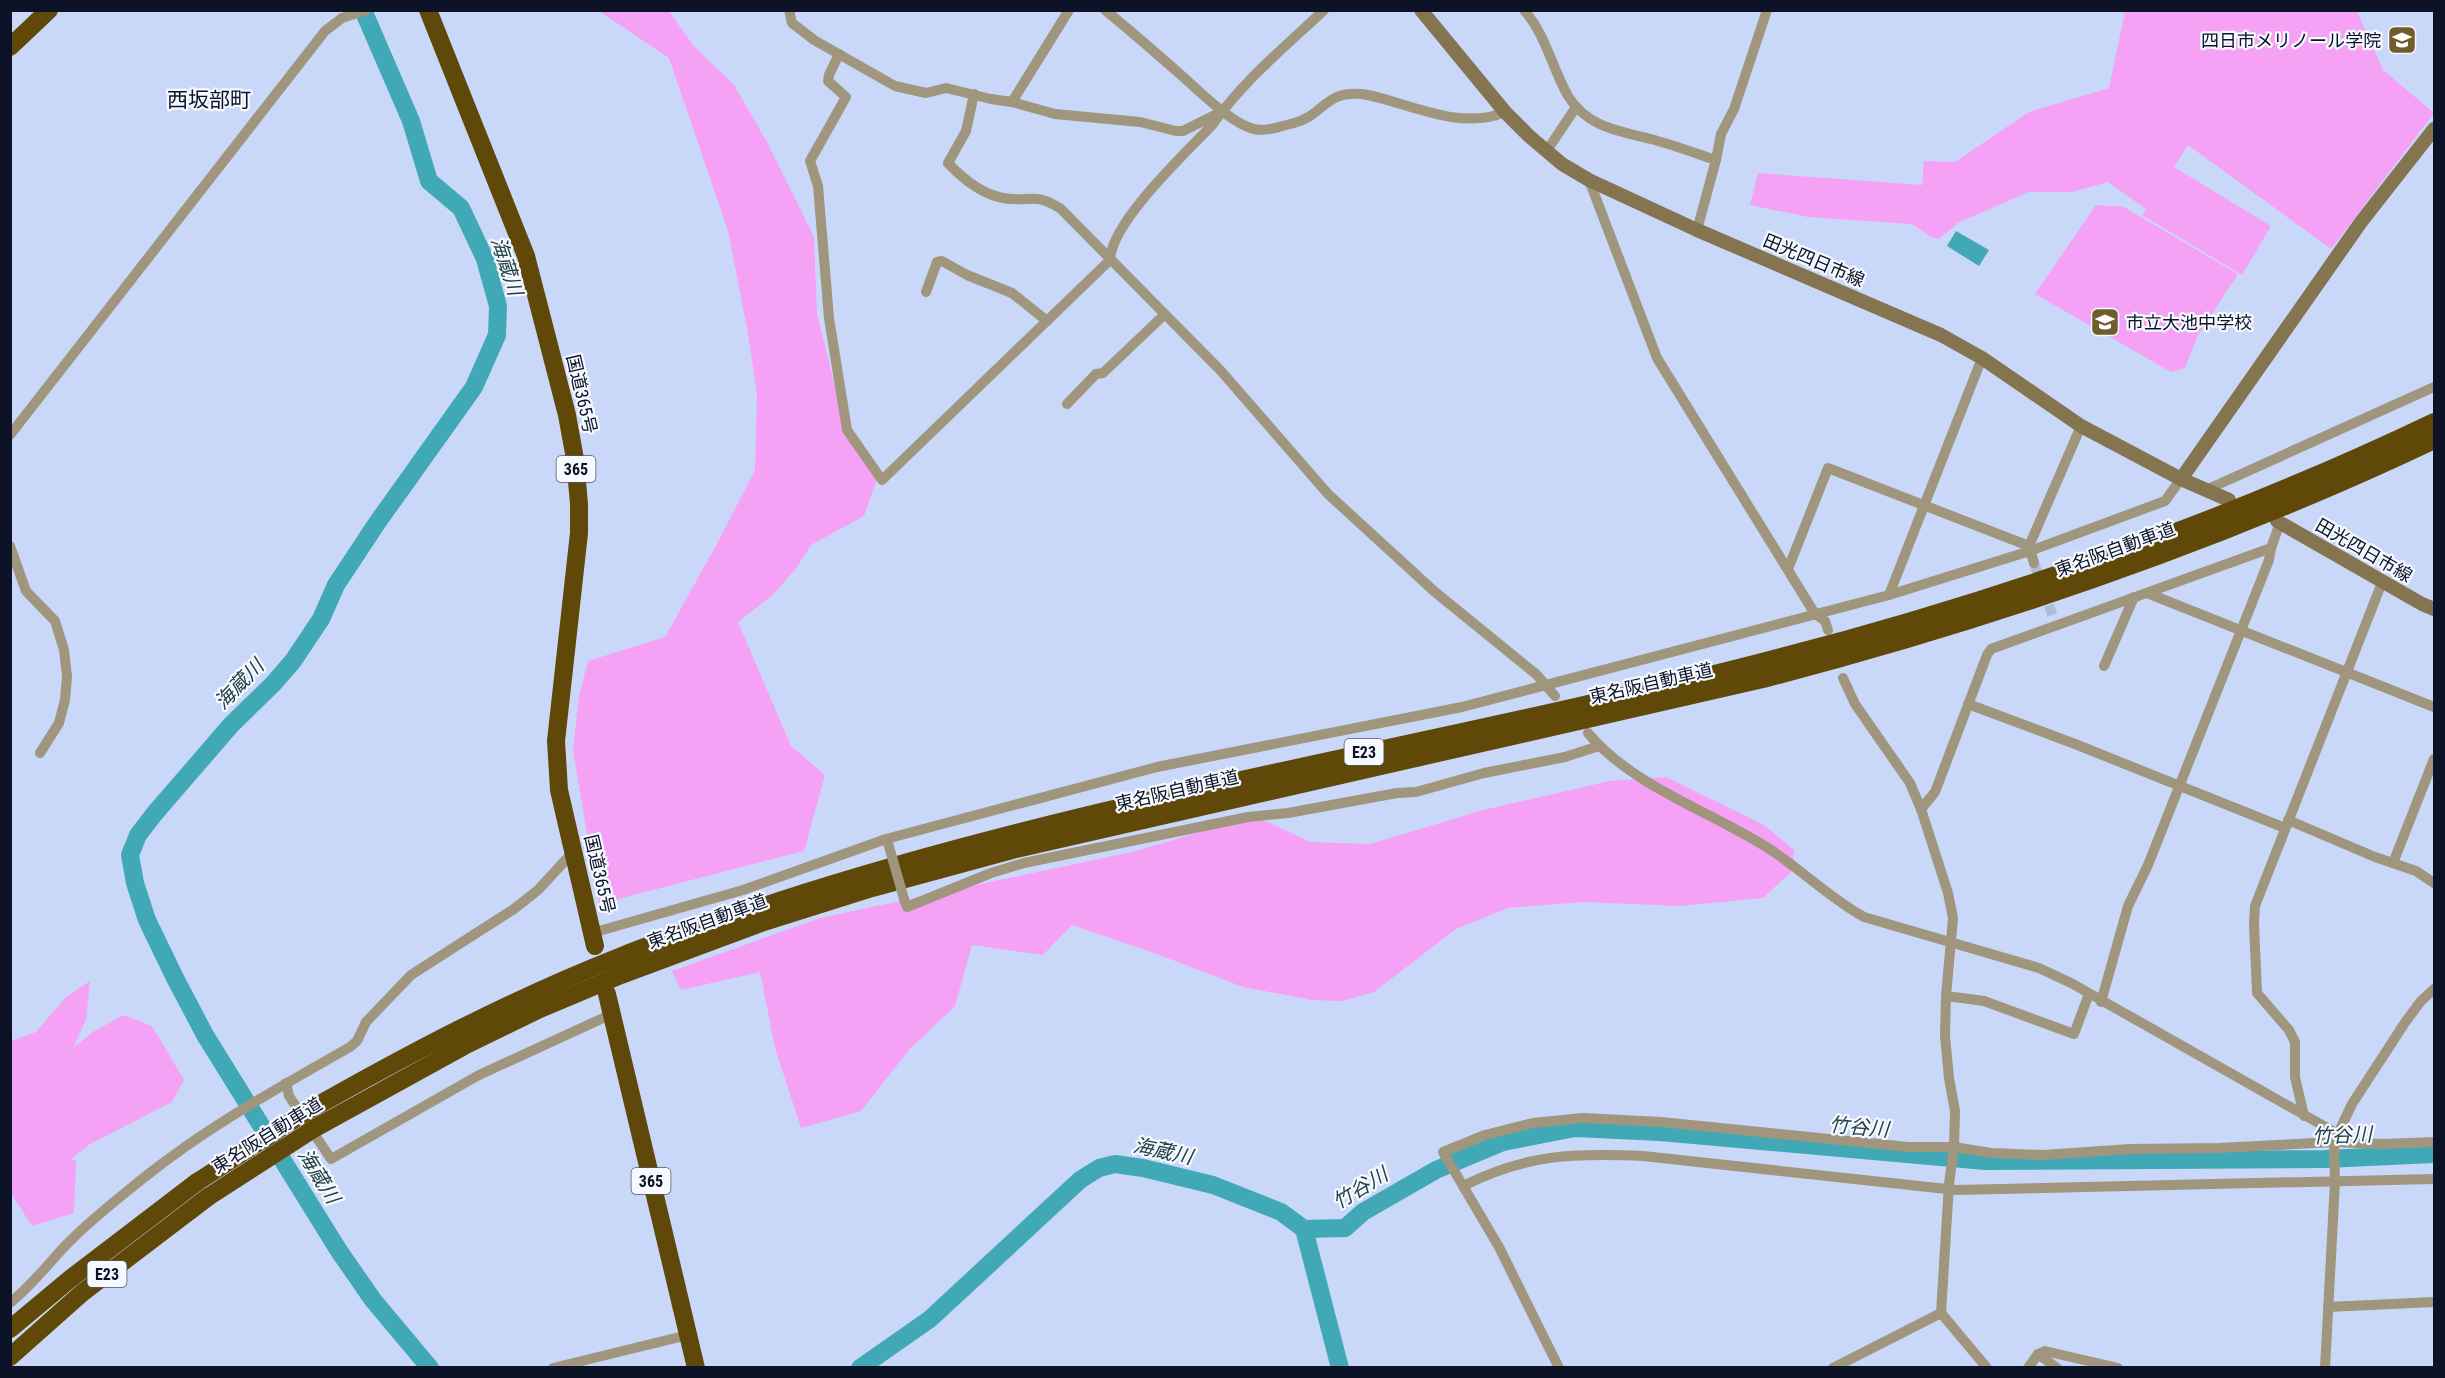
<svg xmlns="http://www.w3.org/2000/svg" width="2445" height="1378" font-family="'Roboto Condensed','Noto Sans JP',sans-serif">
	<rect width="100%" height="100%" fill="#c9d8f9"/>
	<g fill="#f5a2f6">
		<path d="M599,11H669L693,45L734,85L767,142L814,237L817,314L843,418L879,473L864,516L811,545L797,567L774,594L738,622L791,746L825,775L804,851L599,904L573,751L579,695L588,661L665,637L718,542L755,470L757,394L747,328L728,231L669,58Z"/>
		<path d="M2125,11H2357L2383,70L2434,113L2331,249L2188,145L2174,167L2271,226L2242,275L2142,215L2146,209L2108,182L2072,192H2028L1958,223L1939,239L1931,237L1912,224L1808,217L1750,205L1758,173L1922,185L1924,161L1955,162L2029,112L2109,88Z"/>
		<path d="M2096,205L2124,207L2238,274L2198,335L2185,368L2171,372L2035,294Z"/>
		<path d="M1666,777L1764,825L1794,850L1792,871L1763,898L1680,906L1583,902L1508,908L1456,929L1374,992L1343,1001L1312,1000L1243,987L1157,954L1072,925L1043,955L972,945L955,1006L909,1050L861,1111L801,1128L775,1048L760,972L681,990L672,971L820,918L1132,852L1255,816L1310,842L1370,844L1483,810L1610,781Z"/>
		<path d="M90,981L86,1020L73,1048L93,1032L123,1015L152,1026L184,1080L172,1102L90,1144L71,1159L76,1161L74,1213L32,1226L11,1193V1041L36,1032L65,998Z"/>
	</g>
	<path fill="#41a9b6" d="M1956,231L1989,250L1979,266L1947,246Z"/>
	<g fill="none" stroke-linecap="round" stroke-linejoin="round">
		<g stroke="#41a9b6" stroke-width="18">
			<path d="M363,10L411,121L429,181L461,208L485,259L498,306L497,335L474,387L377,523L336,585L321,619L293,661L273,684L231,725L155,813L138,835L130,855L135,883L147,920L175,978L205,1035L339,1251L373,1300L430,1368"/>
			<path d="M1304,1229L1345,1228L1363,1212L1436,1170L1503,1142L1575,1128L1660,1132L1985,1161L2325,1159L2434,1154"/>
			<path d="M860,1368L930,1319L1080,1180L1099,1168L1115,1164L1143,1168L1213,1185L1281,1212L1304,1229L1340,1368"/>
		</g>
		<path stroke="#adbad9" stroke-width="10" stroke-dasharray="10 5" stroke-linecap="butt" d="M2034,563L2053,617"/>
		<g stroke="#a0957d" stroke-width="10">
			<path d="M789,10L792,23L814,40L895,86L926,93L946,88L991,99L1012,102L1069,10"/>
			<path d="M1105,10C1131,31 1156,53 1181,75C1199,91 1232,124 1254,129C1267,132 1281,126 1294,123C1324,116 1325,87 1368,95C1411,104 1461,131 1505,112"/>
			<path d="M1524,10C1546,35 1552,68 1568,96C1587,127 1619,131 1651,139C1673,145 1695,153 1716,160"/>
			<path d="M839,54L829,75L828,81L846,97L810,161L818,186L829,318L847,430L882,480L1110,260C1111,222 1186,153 1213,124C1243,81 1286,46 1324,10"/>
			<path d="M974,94L966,131L948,163C962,178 982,194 1003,198C1029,203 1033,191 1061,209L1221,371L1328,494L1435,592L1537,675L1555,696"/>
			<path d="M1012,102L1055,114L1140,122L1176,131H1183L1219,113"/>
			<path d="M1546,152L1576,107"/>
			<path d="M1589,180L1657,358L1815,614L1825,621L1828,630"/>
			<path d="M1697,230L1716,160L1721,134L1734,109L1767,10"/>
			<path d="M926,292L937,262L942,261L967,275L1012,293L1047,321"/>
			<path d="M1067,404L1096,374L1103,373L1164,315"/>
			<path d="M10,435L325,31L342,18L366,10"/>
			<path d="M2206,490L2434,387"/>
			<path d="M10,546L26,591L55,621L64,650L67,676L65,700L59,723L40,753"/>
			<path d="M2034,563L2029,546L2081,426"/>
			<path d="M1788,569L1828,468L2029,546"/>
			<path d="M2147,593L2434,707"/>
			<path d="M1889,595L1982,358"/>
			<path d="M2104,666L2134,597"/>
			<path d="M1843,678L1855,704L1910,783L1921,809L1948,893L1953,918L1946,996L1945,1036L1949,1078L1955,1111L1954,1147L1949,1184L1941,1313L1987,1368"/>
			<path d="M1968,704L2075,744L2285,828"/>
			<path d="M1588,733C1632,786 1710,811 1768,848C1801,869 1829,898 1864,917L2039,968L2071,983L2338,1134"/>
			<path d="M1921,809L1935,792L1987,655L1991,649L2271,548L2280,523"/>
			<path d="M2288,820L2375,857L2416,871L2434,883"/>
			<path d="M2393,863L2434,759"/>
			<path d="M904,899L907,907L991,873L1024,863L1248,817L1288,813L1397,793L1416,792L1484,773L1565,757L1599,746"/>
			<path d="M592,933L743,890L886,839L1157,767L1462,707L1889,595L2030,551L2165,501L2181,479"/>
			<path d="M1946,996L1984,1001L2074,1034L2089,994"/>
			<path d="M2101,1002L2128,906L2148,865L2269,560L2271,548"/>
			<path d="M286,1083L289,1096L331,1159L479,1075L612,1014"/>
			<path d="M2304,1116L2295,1077V1042L2289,1030L2257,993L2254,924L2255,906L2383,580"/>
			<path d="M1463,1186C1526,1154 1574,1153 1643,1156L1956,1190L2434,1179"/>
			<path d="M10,1303C32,1285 48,1264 67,1244C90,1220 120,1197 146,1176C210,1125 280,1087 350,1047L357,1041L366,1022L411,975L514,909L538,890L573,852"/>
			<path d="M2328,1307L2434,1302"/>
			<path d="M2038,1354L2057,1368"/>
			<path d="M553,1368L688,1335"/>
			<path d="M1559,1368L1499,1247L1443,1152L1485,1135L1533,1123L1583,1118L1661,1122L1908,1147H1954L1991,1153L2043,1155L2130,1149L2219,1148L2334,1142L2383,1144L2434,1142"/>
			<path d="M1833,1368L1941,1313"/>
			<path d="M2028,1368L2038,1354L2045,1351L2118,1368"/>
			<path d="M2325,1368L2335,1182L2334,1142L2352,1104L2406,1021L2421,1001L2434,989"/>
		</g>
		<g stroke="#847450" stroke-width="14">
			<path d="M1421,10L1505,112L1529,136L1562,164L1589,180L1697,230L1941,335L1982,358L2081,426L2181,479L2229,500"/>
			<path d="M2181,479L2361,222L2434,129"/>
			<path d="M2277,521L2422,604L2434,609"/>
		</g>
		<g stroke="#5f4808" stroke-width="18">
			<path d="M428,10L526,256L567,415L575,459L579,504V533L556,741L559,790L595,946"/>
			<path d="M10,47L49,10"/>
			<path d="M607,994L696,1368"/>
			<path d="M306,1112C408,1054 510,1000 619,957C671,936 726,919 779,901C1102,796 1438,746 1766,661C1996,602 2220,524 2434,422"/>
			<path d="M315,1128L464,1046L540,1009L621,975L761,923L872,888L1012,850L1763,679C1994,619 2219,542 2434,440"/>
			<path d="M10,1329L70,1279L197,1182"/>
			<path d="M10,1357L82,1293L208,1197"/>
		</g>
		<path stroke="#a0957d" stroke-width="10" d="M888,843L904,899"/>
		<g stroke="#5f4808" stroke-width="18">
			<path d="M197,1182L306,1112"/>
			<path d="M208,1197L315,1128"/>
		</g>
	</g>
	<defs>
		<g id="school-square" transform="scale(1.5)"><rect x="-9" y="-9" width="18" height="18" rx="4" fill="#715c2b" stroke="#f6f9ff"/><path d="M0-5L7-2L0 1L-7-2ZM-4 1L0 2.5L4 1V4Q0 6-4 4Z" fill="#fff"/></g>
	</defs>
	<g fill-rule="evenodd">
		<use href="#school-square" x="2402" y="40"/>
		<use href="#school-square" x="2105" y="322"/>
	</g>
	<g text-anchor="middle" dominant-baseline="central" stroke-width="4.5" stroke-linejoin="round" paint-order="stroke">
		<g fill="#f6f9ff" stroke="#525867" stroke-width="1.5">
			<rect x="556.5" y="456" width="39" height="26" rx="4.5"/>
			<rect x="1344.5" y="739" width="39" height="26" rx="4.5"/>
			<rect x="631.5" y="1168" width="39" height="26" rx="4.5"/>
			<rect x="87.5" y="1261" width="39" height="26" rx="4.5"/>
		</g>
		<g font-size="16" font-weight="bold" fill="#0c1326">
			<text x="576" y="469">365</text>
			<text x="1364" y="752">E23</text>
			<text x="651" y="1181">365</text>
			<text x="107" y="1274">E23</text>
		</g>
		<g font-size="18" fill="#0c1326" stroke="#f6f9ff" text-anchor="end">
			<text x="2381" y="40">四日市メリノール学院</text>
			<text x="2126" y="322" text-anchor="start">市立大池中学校</text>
		</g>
		<g font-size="18" fill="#0c1326" stroke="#f6f9ff">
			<text transform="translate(1814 260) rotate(23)">田光四日市線</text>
			<text transform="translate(582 394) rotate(77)">国道365号</text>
			<text transform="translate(2115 549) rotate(-20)">東名阪自動車道</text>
			<text transform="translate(2364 550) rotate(30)">田光四日市線</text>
			<text transform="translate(1651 683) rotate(-13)">東名阪自動車道</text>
			<text transform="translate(1177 790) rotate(-13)">東名阪自動車道</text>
			<text transform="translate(600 874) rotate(77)">国道365号</text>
			<text transform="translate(707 921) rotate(-20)">東名阪自動車道</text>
			<text transform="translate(267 1135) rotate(-32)">東名阪自動車道</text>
		</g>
		<g font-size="20" font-style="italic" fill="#234246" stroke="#f6f9ff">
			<text transform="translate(507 266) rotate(72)">海蔵川</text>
			<text transform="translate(239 684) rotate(-46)">海蔵川</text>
			<text transform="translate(1859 1127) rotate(5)">竹谷川</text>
			<text transform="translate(2342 1135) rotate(-2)">竹谷川</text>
			<text transform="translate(1163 1151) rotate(12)">海蔵川</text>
			<text transform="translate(319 1176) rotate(58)">海蔵川</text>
			<text transform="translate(1360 1188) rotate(-31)">竹谷川</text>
		</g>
		<g font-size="21" fill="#0c1326" stroke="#f6f9ff">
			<text x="209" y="100">西坂部町</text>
		</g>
	</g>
	<rect width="2445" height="1378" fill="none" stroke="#0c1326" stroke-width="24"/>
</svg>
